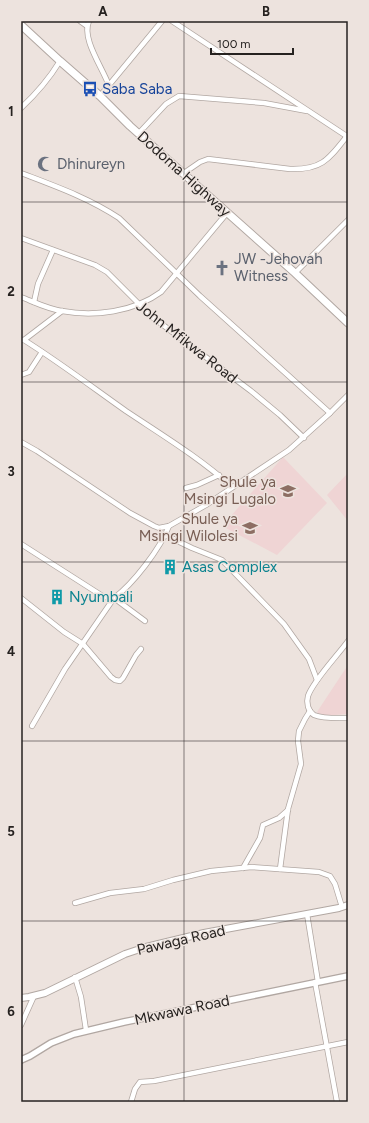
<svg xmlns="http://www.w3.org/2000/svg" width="369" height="1123" font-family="Figtree,sans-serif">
	<rect width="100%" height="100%" fill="#ede3de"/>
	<g fill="#efd4d4">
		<path d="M283,457L327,503L277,555L222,526Z"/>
		<path d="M348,473V521L327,495Z"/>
		<path d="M348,665V714L320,716L317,712Z"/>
	</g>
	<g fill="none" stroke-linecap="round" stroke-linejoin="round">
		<g stroke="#b1a7a2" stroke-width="6">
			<g id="minor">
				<path d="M80,21L87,26"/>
				<path d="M89,21C81,39 103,68 109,86"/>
				<path d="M172,21L348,137"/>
				<path d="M100,96L162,21"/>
				<path d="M21,108C36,94 49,79 60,61"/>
				<path d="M139,133L166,104L179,96L264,103L307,111"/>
				<path d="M21,173C55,186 89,198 119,218L200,296L330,413"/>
				<path d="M184,173L200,162L208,159L290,169C322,170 329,159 347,136"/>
				<path d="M21,238L95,265L107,272L151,316L251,391L280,415L304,438"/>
				<path d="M295,273L348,220"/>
				<path d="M21,297C34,302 48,309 62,311C94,317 134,312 161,292L227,213"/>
				<path d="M34,302L38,284L53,250"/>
				<path d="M21,340H24L62,311"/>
				<path d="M24,340C59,362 92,387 126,411C162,435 200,458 232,487"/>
				<path d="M21,375L29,372L42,352"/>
				<path d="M21,442L37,451L130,513L154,526L159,528L169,526L206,505L289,450L330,413L348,395"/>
				<path d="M186,488L197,485L219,475"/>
				<path d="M165,535L192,548L222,560L284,624L309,659L317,680"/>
				<path d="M21,544L104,597L114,598C133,584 160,549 169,526"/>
				<path d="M21,598L64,632L83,644L111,677L115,680L120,681L123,678L136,655L141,649"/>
				<path d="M348,641C338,655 313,681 308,696C306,703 308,711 314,715C324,719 337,718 348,718"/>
				<path d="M32,726L65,669L114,598L145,621"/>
				<path d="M243,868L260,838L263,825L279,818L288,810"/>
				<path d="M280,869L288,809L301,764L298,741L299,731L305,719L310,711"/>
				<path d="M75,903L110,893L144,889L173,880L211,871L252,867L319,872L330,876L335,884L342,907"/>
				<path d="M307,914L318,982"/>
				<path d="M75,977L81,997L86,1030"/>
				<path d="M315,982L337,1102"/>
				<path d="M21,1025L34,996"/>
				<path d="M131,1102L135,1089L140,1082L154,1081L348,1042"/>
			</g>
		</g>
		<g stroke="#b1a7a2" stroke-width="8">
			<path id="tertiary" d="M21,1060L30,1056L51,1043L74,1034L124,1022L348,976"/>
		</g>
		<g stroke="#b1a7a2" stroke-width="8">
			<path id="secondary" d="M21,998L29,997L45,993L125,954L146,947L204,933L339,908L348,905"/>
		</g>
		<g stroke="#b1a7a2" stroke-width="9">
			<path id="trunk" d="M21,25L60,61L100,96L130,126L295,273L348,323"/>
		</g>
		<use href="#minor" stroke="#fff" stroke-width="4.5"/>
		<use href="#tertiary" stroke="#fff" stroke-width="5.5"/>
		<use href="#secondary" stroke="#fff" stroke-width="6"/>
		<use href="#trunk" stroke="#fff" stroke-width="7"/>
	</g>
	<path fill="none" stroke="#262220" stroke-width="1" stroke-opacity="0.55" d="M184,21V1102M21,202H348M21,382H348M21,562H348M21,741H348M21,921H348"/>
	<defs>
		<g id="bus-bare" transform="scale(1.2)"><path d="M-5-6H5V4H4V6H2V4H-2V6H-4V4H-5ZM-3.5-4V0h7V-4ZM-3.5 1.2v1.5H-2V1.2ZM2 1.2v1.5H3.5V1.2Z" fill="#1a4fb4" stroke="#ede3de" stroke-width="2.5" paint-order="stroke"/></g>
		<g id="mosque-bare" transform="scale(1.2)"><path d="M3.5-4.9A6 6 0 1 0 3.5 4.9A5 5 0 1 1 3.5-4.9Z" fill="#6b7280" stroke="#ede3de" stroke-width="2.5" paint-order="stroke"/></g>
		<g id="church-bare" transform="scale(1.2)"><path d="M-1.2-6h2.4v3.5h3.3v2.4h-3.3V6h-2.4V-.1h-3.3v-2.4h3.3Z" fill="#6b7280" stroke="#ede3de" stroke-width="2.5" paint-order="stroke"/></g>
		<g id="school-bare" transform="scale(1.2)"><path d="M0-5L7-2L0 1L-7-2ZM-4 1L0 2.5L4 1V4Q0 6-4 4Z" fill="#8d6e63" stroke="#ede3de" stroke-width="2.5" paint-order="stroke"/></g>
		<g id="building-bare" transform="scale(1.2)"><path d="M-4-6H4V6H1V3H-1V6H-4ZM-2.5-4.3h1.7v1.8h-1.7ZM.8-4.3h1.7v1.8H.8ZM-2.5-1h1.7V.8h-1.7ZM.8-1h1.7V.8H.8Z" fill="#0f9aa8" stroke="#ede3de" stroke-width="2.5" paint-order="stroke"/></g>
	</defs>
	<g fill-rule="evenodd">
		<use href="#bus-bare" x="90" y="89"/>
		<use href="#mosque-bare" x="45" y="164"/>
		<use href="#church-bare" x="222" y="268"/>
		<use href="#school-bare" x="288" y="491"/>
		<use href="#school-bare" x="250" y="528"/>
		<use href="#building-bare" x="170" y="567"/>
		<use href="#building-bare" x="57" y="597"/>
	</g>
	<g text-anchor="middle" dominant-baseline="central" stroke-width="3" stroke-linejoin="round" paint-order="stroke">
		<g font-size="15" fill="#164399" stroke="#ede3de" text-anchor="start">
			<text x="102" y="89">Saba Saba</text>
		</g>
		<g font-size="15" fill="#5b616d" stroke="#ede3de" text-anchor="start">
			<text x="57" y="164">Dhinureyn</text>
			<text x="234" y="259">JW -Jehovah<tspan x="234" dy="17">Witness</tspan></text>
		</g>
		<g font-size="15" fill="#262220" stroke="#ede3de">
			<text transform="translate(184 174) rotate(42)">Dodoma Highway</text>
			<text transform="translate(187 342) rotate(38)">John Mfikwa Road</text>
			<text transform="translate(181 940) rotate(-13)">Pawaga Road</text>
			<text transform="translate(182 1010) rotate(-12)">Mkwawa Road</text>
		</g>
		<g font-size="15" fill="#785e54" stroke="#ede3de" text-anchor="end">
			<text x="276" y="482">Shule ya<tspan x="276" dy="17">Msingi Lugalo</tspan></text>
			<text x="238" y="519">Shule ya<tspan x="238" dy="17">Msingi Wilolesi</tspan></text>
		</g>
		<g font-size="15" fill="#0d838f" stroke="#ede3de" text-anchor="start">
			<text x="182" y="567">Asas Complex</text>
			<text x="69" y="597">Nyumbali</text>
		</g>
	</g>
	<rect width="369" height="1123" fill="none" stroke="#ede3de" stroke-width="44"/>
	<path d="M211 48v6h82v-6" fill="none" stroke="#262220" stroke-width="2"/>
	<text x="217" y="48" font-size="12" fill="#262220" stroke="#ede3de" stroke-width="3" paint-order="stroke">100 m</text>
	<rect x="22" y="22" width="325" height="1079" fill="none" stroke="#262220" stroke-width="1.5"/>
	<g font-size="13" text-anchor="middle" font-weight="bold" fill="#262220">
		<text x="103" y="16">A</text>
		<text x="266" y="16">B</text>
		<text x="11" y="116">1</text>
		<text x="11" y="296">2</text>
		<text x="11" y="476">3</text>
		<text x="11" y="656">4</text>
		<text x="11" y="836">5</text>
		<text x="11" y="1016">6</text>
	</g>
</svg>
